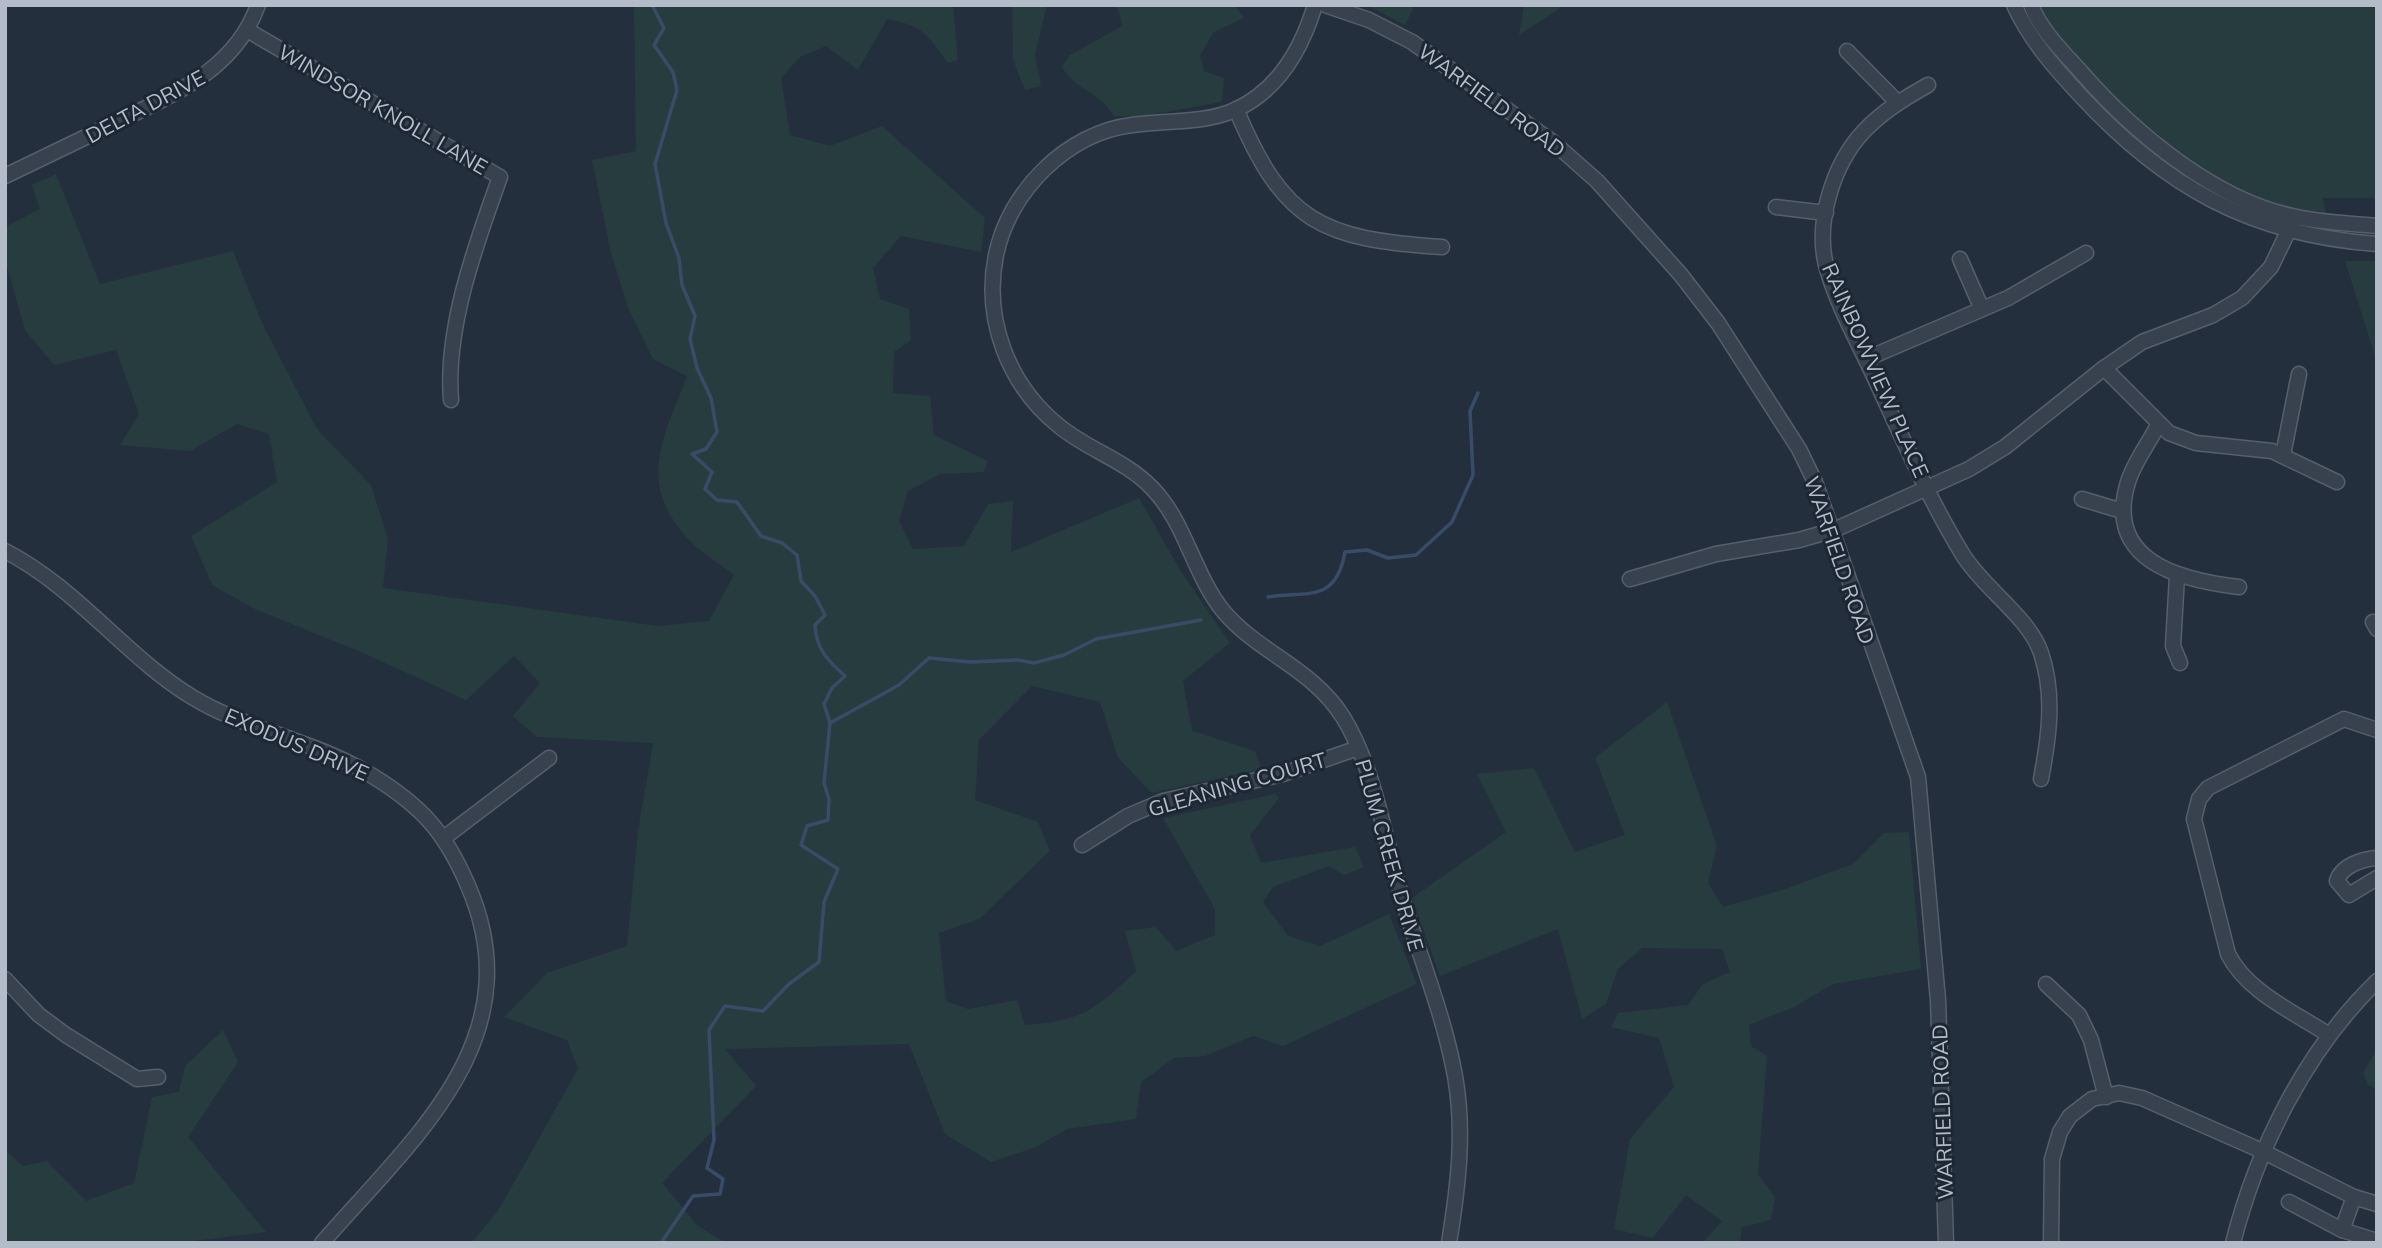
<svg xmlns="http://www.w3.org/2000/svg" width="2382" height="1248" font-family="Mulish,sans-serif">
	<rect width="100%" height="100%" fill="#242f3e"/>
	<g fill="#263c3f">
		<path d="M634,5H953L958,60L948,63C928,35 922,25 887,19L858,70L826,46L800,57L781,78L790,135L830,146L882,126L985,218L981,252L901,236L873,268L880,299L909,309L911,340L894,352L893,393L930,396L934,435L988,461L984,472L940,474L908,491L899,521L913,549L964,546L988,504L1013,501L1011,552L1139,498L1180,570L1230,643L1183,681L1192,731L1255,751L1262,769L1152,793L1118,758L1100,702L1032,686L979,740L975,800L1038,822L1050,851L979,919L939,933L946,1001L968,1009L1017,1000L1025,1025C1082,1021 1095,1010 1136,971L1125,931L1156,927L1176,951L1215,935V909L1163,818L1275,794L1279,798L1250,835L1261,863L1355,847L1364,867L1344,875L1329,866L1273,887L1263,902L1288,936L1320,946L1389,914L1417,984L1283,1046L1253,1036L1205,1056L1174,1058L1141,1082L1136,1119L1067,1129L1036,1147L991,1162L945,1134L909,1044L725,1049L756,1086L662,1183L698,1226L726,1243H471L498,1211L578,1069L567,1040L504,1017L547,973L627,946L638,831L653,743L537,737L513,716L540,683L514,656L466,700L363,653L255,609L212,585L191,536L277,482L269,434L237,424L190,451L120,445L139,414L116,350L54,365L25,330L5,260V227L40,209L32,185L56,174L100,284L233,251L263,325L317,429L371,485L388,539L383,588L658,626L709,621L734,575C720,564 703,554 691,542C635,484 663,439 687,376L653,359L628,308L611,253L592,160L636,151Z"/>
		<path d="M1012,5H1047L1035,55L1041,86L1025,90L1013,60Z"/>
		<path d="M1117,5H1234L1244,18L1214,32L1200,55L1204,71L1224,78L1222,102L1144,116H1114C1099,90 1077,92 1062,67L1070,55L1122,26Z"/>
		<path d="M1367,5H1415L1405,25Z"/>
		<path d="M1524,5H1565L1519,35Z"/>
		<path d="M2031,5H2377V198H2323L2327,222L2254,203L2150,140Z"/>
		<path d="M2345,261H2377V362Z"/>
		<path d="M1667,702L1717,846L1708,883L1723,907L1785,889L1853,864L1884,833L1909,832L1921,969L1833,984L1796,1006L1749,1025L1751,1046L1767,1056L1758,1174L1775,1197L1771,1220L1742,1227L1740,1243H1702L1722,1221L1686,1195L1653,1238L1614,1229L1630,1139L1674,1087L1659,1038L1611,1027L1618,1013L1688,1005L1703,984L1730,972L1722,949L1642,948L1618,969L1606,1004L1582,1019L1558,929L1440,976L1412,898L1506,832L1477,774L1534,768L1575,852L1625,835L1595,758Z"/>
		<path d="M223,1030L238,1062L188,1137L266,1232L177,1243H5V1150L23,1166L47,1161L86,1201L134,1183L152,1097L179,1092L185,1066Z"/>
		<path d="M2377,1049V1090L2368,1085L2363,1073Z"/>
	</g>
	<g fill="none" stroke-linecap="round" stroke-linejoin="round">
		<g stroke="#394c67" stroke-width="3.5">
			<path d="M652,5L664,28L654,45L673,72L677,90L655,164L666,223L679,258L682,285L695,316L690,339L697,368L711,398L717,432L706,449L692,454L712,472L705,489L717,500L737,502L761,536L782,543L797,555L801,581L815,596L825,615L815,625C816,649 828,661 845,676L832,688L824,704L830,723L824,783L829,799L828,820L807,826L801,845L838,869L824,902L819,962L789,984L763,1011L725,1006L709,1030L714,1140L707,1168L723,1179L720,1194L693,1196L661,1243"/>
			<path d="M1268,597C1308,591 1336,603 1345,552L1367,550L1388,558L1416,555L1452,522L1473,475L1470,411L1478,393"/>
			<path d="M830,723L899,685L929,658L970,662L1018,660L1034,663L1064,655L1096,639L1201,620"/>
		</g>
		<g stroke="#565f6c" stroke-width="17">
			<g id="minor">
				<path d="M1315,5C1302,48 1279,90 1235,110C1203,124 1166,120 1132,125C1067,133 1009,191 996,255C983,319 1008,385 1059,426C1088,450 1125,460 1152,488C1186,523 1193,574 1224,612C1259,653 1312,668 1343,717C1373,766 1383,829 1398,884C1416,948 1443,1010 1455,1076C1465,1132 1458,1187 1449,1243"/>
				<path d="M1325,5L1369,20L1412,42L1554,143L1597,181L1681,275L1718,323L1799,449L1815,482L1918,777L1938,1000L1946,1243"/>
				<path d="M2014,5C2030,40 2054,67 2080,95C2165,187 2251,235 2377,244"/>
				<path d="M2031,5C2041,31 2064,53 2082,73C2134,133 2217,202 2297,217C2323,223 2350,223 2377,226"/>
				<path d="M247,30L500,177C476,244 445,328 451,400"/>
				<path d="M1847,51L1897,102"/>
				<path d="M1928,85C1905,98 1883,111 1864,131C1833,164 1814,224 1827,269C1838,308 1861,347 1878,385C1904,442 1930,501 1963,555C1984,589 2029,617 2041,653C2055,695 2049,737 2041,779"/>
				<path d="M1236,109C1284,223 1321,239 1442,247"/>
				<path d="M5,176C43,158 80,140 117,122C174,94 235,70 258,5"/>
				<path d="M1776,207L1826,213"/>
				<path d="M1960,259L1982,309"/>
				<path d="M1866,359L2008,298L2086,253"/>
				<path d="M2104,368L2169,433L2196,443L2272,451L2337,482"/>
				<path d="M2158,425C2149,443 2134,462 2128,482C2104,561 2179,580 2239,587"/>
				<path d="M2283,455L2299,374"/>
				<path d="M2082,499L2122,511"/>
				<path d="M5,551C76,587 125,656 192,697C248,731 316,741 371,775C422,806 446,833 469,888C533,1040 412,1139 322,1243"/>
				<path d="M2177,576L2173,646L2180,663"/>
				<path d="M1630,579L1716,554L1799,540L1834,530L1969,469L2005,447L2104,368L2142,342L2213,315L2242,298L2271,267L2295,217"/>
				<path d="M2373,622L2377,629"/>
				<path d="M445,837L549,758"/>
				<path d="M1082,845L1128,816L1163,801L1283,774L1358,748"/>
				<path d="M2377,858C2362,859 2341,866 2337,881L2349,895L2377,878"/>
				<path d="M5,979L39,1015L66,1035L137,1079L158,1077"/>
				<path d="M2046,984L2079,1015L2091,1040L2106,1097"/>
				<path d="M2329,1035C2294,1012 2247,992 2228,954L2194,819L2199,799L2208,788L2344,719L2377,730"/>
				<path d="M2289,1202L2342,1230L2377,1241"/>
				<path d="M2342,1230L2354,1197"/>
				<path d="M2051,1243L2052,1159L2060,1132L2070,1116L2092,1099L2119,1093L2142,1098L2262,1151L2354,1197L2377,1204"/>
				<path d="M2233,1243C2257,1148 2306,1050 2377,981"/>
			</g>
		</g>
		<use href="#minor" stroke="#38414e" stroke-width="14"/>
	</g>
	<g text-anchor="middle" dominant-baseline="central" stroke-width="6" stroke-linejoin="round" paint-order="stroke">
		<g font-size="21" fill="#b4bcc9" stroke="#1d2633">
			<text transform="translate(1492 100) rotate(36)">WARFIELD ROAD</text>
			<text transform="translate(145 106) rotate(-28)">DELTA DRIVE</text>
			<text transform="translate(383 109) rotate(30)">WINDSOR KNOLL LANE</text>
			<text transform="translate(1876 370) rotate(66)">RAINBOWVIEW PLACE</text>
			<text transform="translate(1840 560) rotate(71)">WARFIELD ROAD</text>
			<text transform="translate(297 744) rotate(23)">EXODUS DRIVE</text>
			<text transform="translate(1237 784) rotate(-16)">GLEANING COURT</text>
			<text transform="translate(1390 855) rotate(74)">PLUM CREEK DRIVE</text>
			<text transform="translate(1942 1112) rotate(-92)">WARFIELD ROAD</text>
		</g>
	</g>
	<rect width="2382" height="1248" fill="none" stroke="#b4bcc9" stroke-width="14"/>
</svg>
